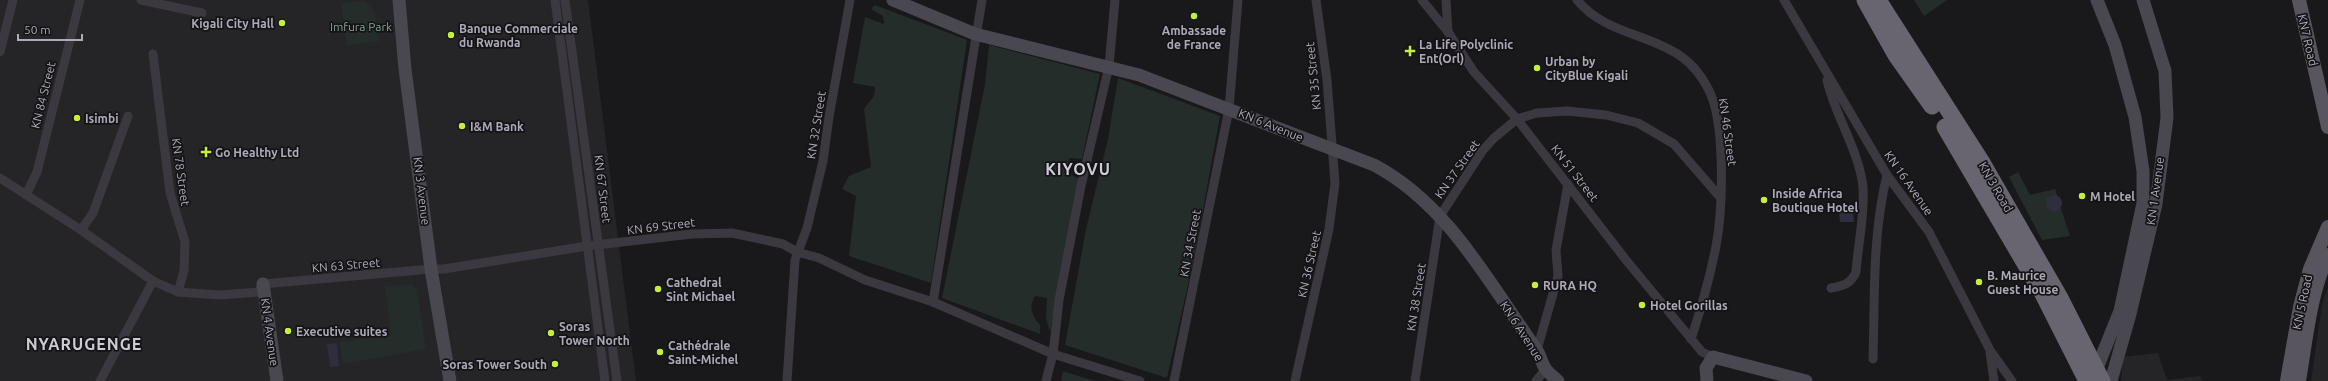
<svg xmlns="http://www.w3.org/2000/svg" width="2328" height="381" font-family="Ubuntu,sans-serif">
	<rect width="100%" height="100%" fill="#19181a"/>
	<g fill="#252427">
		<path d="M0,0H588L636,381H0Z"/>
		<path d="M2328,287V381H2311L2322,305Z"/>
		<path d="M2158,353L2167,380L2200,376L2202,381H2121L2123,357Z"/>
	</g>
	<g fill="#242d2a">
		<path d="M1914,0H1947L1924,16Z"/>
		<path d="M364,1L374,11L380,41L347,46L341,3Z"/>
		<path d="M875,5L967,40L931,283L849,256L856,196L842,189L849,176L871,167L864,109L874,96L875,87L853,83L865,17L884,24L883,16L871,9Z"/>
		<path d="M989,45L1100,74L1082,159L1069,158L1068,173L1079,179L1050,332L1046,318L1047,298L1035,296C1028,307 1032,315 1040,325V334L942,298L985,84Z"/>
		<path d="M1118,78L1220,116L1195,253L1167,378L1065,345L1086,229L1108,139Z"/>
		<path d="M2018,172L2030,195L2055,189L2070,236L2042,240L2009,177Z"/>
		<path d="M413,285L417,289L426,349L343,364L339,342L391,335L385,286Z"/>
		<path d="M1063,371L1095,381H1061Z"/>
	</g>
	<g fill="#2e2e3e">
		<circle cx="2054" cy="203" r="8"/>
		<path d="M1853,210L1854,222H1840L1839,211Z"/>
		<path d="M337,343L339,366L330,367L327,344Z"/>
	</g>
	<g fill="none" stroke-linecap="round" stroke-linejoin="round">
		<g stroke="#3b393f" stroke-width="9">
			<path d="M141,0L202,13"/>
			<path d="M555,0L605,381"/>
			<path d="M565,0L617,381"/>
			<path d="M1422,0L1448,32L1474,72L1517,119L1626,260L1702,352L1713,357"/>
			<path d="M1446,0L1448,32"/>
			<path d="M1577,0C1604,33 1646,33 1679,55C1694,65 1704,79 1711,95C1725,128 1723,210 1716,246C1710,277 1701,309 1691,339"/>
			<path d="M1784,0L1887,175L1929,232L1990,350L2012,381"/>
			<path d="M0,52L13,0"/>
			<path d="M153,54L170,193L185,242L184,271L178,292"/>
			<path d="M1827,80C1835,116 1859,150 1863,187C1865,214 1858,244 1856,272C1851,284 1843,286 1831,288"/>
			<path d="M0,178L81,230L153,281L178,292L220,295L258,292L263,284L431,269H444L587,246L692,234L732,233L783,244L797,252L819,258L865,280L933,302L1053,354L1140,381"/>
			<path d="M26,195L37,172L80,0"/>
			<path d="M81,230L93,213L128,116"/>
			<path d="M933,302L982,0"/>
			<path d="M1537,350L1558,276L1556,250L1568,184"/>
			<path d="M1990,352L1994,381"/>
			<path d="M1873,359C1875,297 1872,236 1887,175"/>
			<path d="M100,381L153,281"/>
			<path d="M787,381L795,260L807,228L823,161L829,117L850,0"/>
			<path d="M1046,381L1053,354L1059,300L1081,186L1109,66L1115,0"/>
			<path d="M1174,381L1229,109L1238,0"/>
			<path d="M1295,381L1329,229L1335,183L1327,80L1316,0"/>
			<path d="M1415,381L1440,216L1483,150L1494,138L1517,119L1537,113L1567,111L1606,115L1638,123L1674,144L1720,197"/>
			<path d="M1536,381L1546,369"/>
		</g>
		<g stroke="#49474f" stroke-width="13">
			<path d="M399,0L405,69L431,269L450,381"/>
			<path d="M893,0L975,34L1139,75L1374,165C1448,204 1489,283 1536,349C1540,354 1541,362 1545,368C1548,373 1554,377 1558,381"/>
			<path d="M2097,0L2115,45L2135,117L2143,171V203L2120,311L2097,368"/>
			<path d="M263,284L277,381"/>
			<path d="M1707,381L1706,368L1713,357L1806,381"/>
			<path d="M2111,381L2130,314L2156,204L2167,118L2165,71L2143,0"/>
		</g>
		<g stroke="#58555e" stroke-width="14">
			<path d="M2299,0L2328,127"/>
			<path d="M2287,381L2300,307L2310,269L2328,227"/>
			<path d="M2299,381C2306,340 2310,293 2328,255"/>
		</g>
		<g stroke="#686570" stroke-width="17">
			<path d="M1865,0L1896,55L1932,106"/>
			<path d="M1878,0L1981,161L2060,298L2102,381"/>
			<path d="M1945,127L2043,294L2087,381"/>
		</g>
	</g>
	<g fill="#c4ef3b" stroke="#141315" stroke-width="1.5">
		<circle cx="1194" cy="16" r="4"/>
		<circle cx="282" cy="23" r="4"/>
		<circle cx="451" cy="35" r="4"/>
		<path d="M1408 45h4v4h4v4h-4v4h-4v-4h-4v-4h4z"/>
		<circle cx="1537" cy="68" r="4"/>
		<circle cx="77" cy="118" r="4"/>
		<circle cx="462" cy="126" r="4"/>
		<path d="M204 146h4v4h4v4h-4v4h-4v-4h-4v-4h4z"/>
		<circle cx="2082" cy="196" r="4"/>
		<circle cx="1764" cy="200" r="4"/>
		<circle cx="1979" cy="282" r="4"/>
		<circle cx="1535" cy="285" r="4"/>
		<circle cx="658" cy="289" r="4"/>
		<circle cx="1642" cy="305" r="4"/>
		<circle cx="288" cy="331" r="4"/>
		<circle cx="551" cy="333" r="4"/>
		<circle cx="660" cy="352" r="4"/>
		<circle cx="555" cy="364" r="4"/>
	</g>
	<g text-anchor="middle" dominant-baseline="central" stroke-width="3.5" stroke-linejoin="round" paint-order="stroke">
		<g font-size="12" font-weight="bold" fill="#aeaab9" stroke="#141315" text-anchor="start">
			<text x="274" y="23" text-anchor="end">Kigali City Hall</text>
			<text x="459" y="28">Banque Commerciale<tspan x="459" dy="14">du Rwanda</tspan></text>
			<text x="1194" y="30" text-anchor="middle">Ambassade<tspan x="1194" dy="14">de France</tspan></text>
			<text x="1419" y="44">La Life Polyclinic<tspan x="1419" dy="14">Ent(Orl)</tspan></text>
			<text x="1545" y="61">Urban by<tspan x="1545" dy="14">CityBlue Kigali</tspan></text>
			<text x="85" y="118">Isimbi</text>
			<text x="470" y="126">I&amp;M Bank</text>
			<text x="215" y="152">Go Healthy Ltd</text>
			<text x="1772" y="193">Inside Africa<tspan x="1772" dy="14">Boutique Hotel</tspan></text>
			<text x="2090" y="196">M Hotel</text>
			<text x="1987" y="275">B. Maurice<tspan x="1987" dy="14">Guest House</tspan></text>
			<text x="666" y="282">Cathedral<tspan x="666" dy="14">Sint Michael</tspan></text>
			<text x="1543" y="285">RURA HQ</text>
			<text x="1650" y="305">Hotel Gorillas</text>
			<text x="559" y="326">Soras<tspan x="559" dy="14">Tower North</tspan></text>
			<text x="296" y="331">Executive suites</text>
			<text x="668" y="345">Cathédrale<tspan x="668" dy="14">Saint-Michel</tspan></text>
			<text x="547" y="364" text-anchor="end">Soras Tower South</text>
		</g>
		<g font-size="12" fill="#82a497" stroke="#141315">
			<text x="361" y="26">Imfura Park</text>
		</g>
		<g font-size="12" fill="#aeaab9" stroke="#141315">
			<text transform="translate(2308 40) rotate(77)">KN7 Road</text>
			<text transform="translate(1313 76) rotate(-96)">KN 35 Street</text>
			<text transform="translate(43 95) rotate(-76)">KN 84 Street</text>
			<text transform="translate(816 125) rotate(-81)">KN 32 Street</text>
			<text transform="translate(1271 125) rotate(22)">KN 6 Avenue</text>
			<text transform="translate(1728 132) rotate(82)">KN 46 Street</text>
			<text transform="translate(1457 169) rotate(-55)">KN 37 Street</text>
			<text transform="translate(181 172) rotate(82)">KN 78 Street</text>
			<text transform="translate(1575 173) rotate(52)">KN 51 Street</text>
			<text transform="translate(1909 183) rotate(55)">KN 16 Avenue</text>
			<text transform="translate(1996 187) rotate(60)">KN 3 Road</text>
			<text transform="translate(603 189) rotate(83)">KN 67 Street</text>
			<text transform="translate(422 191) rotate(83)">KN 3 Avenue</text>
			<text transform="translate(2155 191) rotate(-82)">KN 1 Avenue</text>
			<text transform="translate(661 226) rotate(-7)">KN 69 Street</text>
			<text transform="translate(1190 243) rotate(-79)">KN 34 Street</text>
			<text transform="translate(1309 264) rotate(-77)">KN 36 Street</text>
			<text transform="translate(346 265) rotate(-5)">KN 63 Street</text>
			<text transform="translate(1416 297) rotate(-81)">KN 38 Street</text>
			<text transform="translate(2302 302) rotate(-78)">KN 5 Road</text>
			<text transform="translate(1522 331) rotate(57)">KN 6 Avenue</text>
			<text transform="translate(270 332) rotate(82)">KN 4 Avenue</text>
		</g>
		<g font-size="16" font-weight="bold" letter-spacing="1" fill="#cecbd5" stroke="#141315">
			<text x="1078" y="169">KIYOVU</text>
			<text x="84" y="344">NYARUGENGE</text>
		</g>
	</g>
	<path d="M18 34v6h64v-6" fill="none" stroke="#aeaab9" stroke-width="2"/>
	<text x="24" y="34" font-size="12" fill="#aeaab9" stroke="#141315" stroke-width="3" paint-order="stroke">50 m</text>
</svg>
